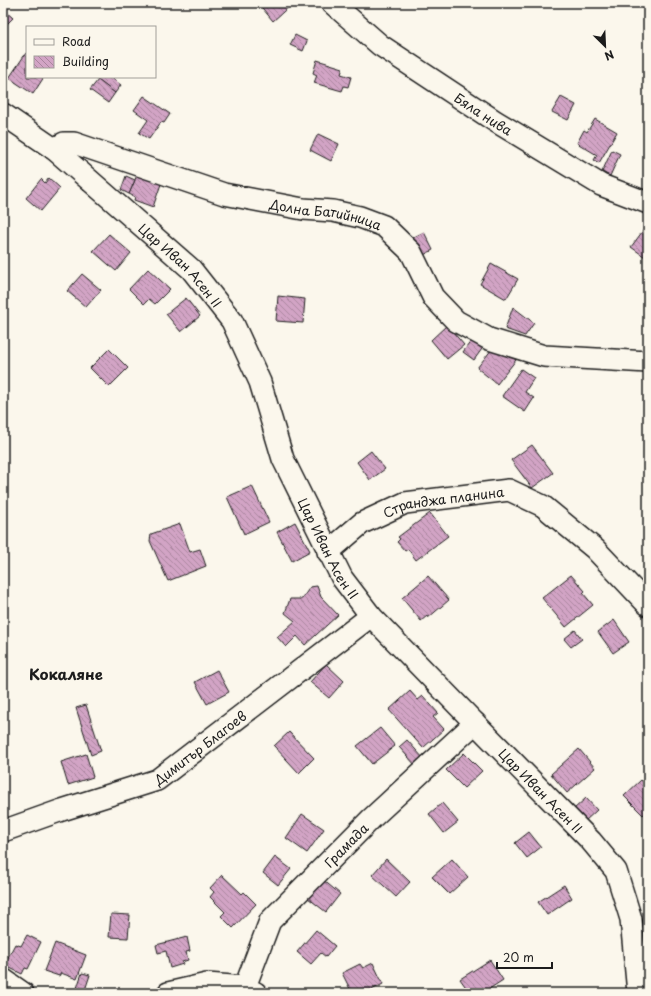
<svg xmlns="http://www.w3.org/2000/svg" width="651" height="996" font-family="'Playpen Sans',sans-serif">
	<defs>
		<pattern id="building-back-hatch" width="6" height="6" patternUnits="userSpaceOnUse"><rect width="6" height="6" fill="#d2a4c5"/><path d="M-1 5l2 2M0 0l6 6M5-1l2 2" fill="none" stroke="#aa859f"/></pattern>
	</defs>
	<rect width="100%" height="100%" fill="#fbf7ec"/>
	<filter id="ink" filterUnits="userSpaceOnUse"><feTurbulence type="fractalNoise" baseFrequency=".025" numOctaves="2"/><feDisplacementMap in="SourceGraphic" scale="8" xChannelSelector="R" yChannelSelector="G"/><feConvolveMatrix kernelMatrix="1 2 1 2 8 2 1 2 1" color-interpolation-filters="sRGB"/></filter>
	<g filter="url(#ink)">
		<g fill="url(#building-back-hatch)" stroke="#1c1c1c">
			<path d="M258,3H293L273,21Z"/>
			<path d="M3,9L13,18L3,28Z"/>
			<path d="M295,35L307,41L303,51L290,45Z"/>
			<path d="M26,53L27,54V77H44L33,94L9,78Z"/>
			<path d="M317,60L343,68L341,74L351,77L348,87L344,86L342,91L314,83L317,75L313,73Z"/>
			<path d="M93,77H110L121,85L115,93Z"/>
			<path d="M98,80L115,93L108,103L90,90Z"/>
			<path d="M144,96L170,114L164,123L161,122L149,139L139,133L148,120L134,110Z"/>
			<path d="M561,97L576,105L568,120L552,112Z"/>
			<path d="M595,119L617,132L599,163L594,160L597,155L577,143L584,130L587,132Z"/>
			<path d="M318,134L339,144L331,161L310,150Z"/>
			<path d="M612,150L620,154L610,176L602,172Z"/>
			<path d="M137,175L161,184L153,207L134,200L135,197L129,194Z"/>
			<path d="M126,176L135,180L129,194L121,190Z"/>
			<path d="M49,178L60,188L41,211L26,198L41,179L45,183Z"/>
			<path d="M648,224V259L631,247Z"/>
			<path d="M424,232L433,250L420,257L410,239Z"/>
			<path d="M109,234L131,253L116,271L93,251Z"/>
			<path d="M491,264L518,279L506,299L480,284Z"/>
			<path d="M148,269L170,289L155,304L149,299L144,304L129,289Z"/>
			<path d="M82,274L101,290L86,307L67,291Z"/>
			<path d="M278,296L305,299L303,323L276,321Z"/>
			<path d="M186,298L200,316L181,332L166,314Z"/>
			<path d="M513,307L534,323L525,336L505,329Z"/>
			<path d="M447,325L464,345L447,359L431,340Z"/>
			<path d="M474,337L487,342L474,360L463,352Z"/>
			<path d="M496,344L516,360L497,384L477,368Z"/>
			<path d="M109,349L128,368L109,387L90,368Z"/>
			<path d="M521,369L534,378L525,392L534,398L525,412L502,396Z"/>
			<path d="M532,445L553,473L532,488L511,460Z"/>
			<path d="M371,451L385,469L370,480L357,462Z"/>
			<path d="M252,486L269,522L244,534L227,497Z"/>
			<path d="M430,513L448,536L416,560L408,549L405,551L397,542L400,539L398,537Z"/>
			<path d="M295,522L310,551L292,561L277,532Z"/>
			<path d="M180,524L190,552L200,549L206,566L168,581L150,541L151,534Z"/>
			<path d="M571,575L585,591L583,593L593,605L566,627L542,598Z"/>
			<path d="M428,576L449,600L428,618L427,616L421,621L402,598Z"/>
			<path d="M317,586L321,597L338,615L305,645L297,636L286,647L277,637L295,621L285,613L290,599H302L310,587Z"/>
			<path d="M614,620L629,642L613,653L598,632Z"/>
			<path d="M575,630L582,639L571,647L564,639Z"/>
			<path d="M326,664L344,681L329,698L310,682Z"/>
			<path d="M217,670L229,692L207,704L195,682Z"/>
			<path d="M410,691L418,700L423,696L438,713L433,717L444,729L423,748L389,710Z"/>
			<path d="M86,705L101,751L91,755L76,708Z"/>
			<path d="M380,728L395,746L372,764L357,746Z"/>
			<path d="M289,732L314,758L299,773L274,746Z"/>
			<path d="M407,740L424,759L416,766L399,747Z"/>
			<path d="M579,749L595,768L567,793L551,774Z"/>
			<path d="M464,753L482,771L464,788L446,770Z"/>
			<path d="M86,754L93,777L68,785L61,762Z"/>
			<path d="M641,780L648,787V810L643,815L624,796Z"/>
			<path d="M586,798L597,810L585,821L574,809Z"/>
			<path d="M442,803L458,822L444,833L429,814Z"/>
			<path d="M302,814L324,829L307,853L286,838Z"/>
			<path d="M529,832L541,847L527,858L515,843Z"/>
			<path d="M275,857L291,869L278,885L263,873Z"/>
			<path d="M386,859L410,882L396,897L372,875Z"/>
			<path d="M452,859L468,877L449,894L432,877Z"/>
			<path d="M222,875L242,894L244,892L256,904L233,928L221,916L225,912L210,897L214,892L210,888Z"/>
			<path d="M322,879L340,894L326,912L308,898Z"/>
			<path d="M564,885L572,898L547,915L538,902Z"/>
			<path d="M111,914L130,915L128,938L109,937Z"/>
			<path d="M316,930L335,946L326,957L321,953L311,964L297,952Z"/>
			<path d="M27,935L41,942L28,969L25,968L22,974L4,965L15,944L21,946Z"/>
			<path d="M187,937L190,951L186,952L188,960L182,962L183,964L170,968L166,951L158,953L156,945Z"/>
			<path d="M55,943L86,955L77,979L61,973L59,976L44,971Z"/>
			<path d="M648,949V975H645L640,951Z"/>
			<path d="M490,960L503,980L483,993H470L460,979Z"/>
			<path d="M373,963L383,984L366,993H352L342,973L360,964L363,968Z"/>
			<path d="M82,973L90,975L84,993L76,991Z"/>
		</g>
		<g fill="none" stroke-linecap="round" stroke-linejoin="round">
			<g stroke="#1c1c1c" stroke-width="24">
				<g id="minor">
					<path id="s1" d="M332,3L380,45L495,121L601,185L648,203"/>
					<path id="s2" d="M3,114L54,149L191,269L232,321L260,382L283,459L342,578L371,616L475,723L591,841L616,871L631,919L638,993"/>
					<path id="s3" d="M54,149L64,143H74L224,194L303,209L333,211L360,217L384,226L411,252L433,297L456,321L489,339L544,356L648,362"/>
					<path id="s4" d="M328,552L362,523L405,503L509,490L543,506L595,549L648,605"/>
					<path id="s5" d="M3,831L62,810L157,780L371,616"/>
					<path d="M3,979L23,993"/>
					<path id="s6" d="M245,987L270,921L372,818L475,723"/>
					<path d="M168,993L207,984L245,987L256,993"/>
				</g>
			</g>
			<use href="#minor" stroke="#fbf7ec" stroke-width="21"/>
		</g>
	</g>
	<g text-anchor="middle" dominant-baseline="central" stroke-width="3" stroke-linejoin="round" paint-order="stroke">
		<g font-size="13" fill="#1c1c1c" stroke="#fbf7ec">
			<text stroke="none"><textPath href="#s1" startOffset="188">Бяла нива</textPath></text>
			<text stroke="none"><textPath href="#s3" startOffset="284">Долна Батийница</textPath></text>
			<text stroke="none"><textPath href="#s2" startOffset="234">Цар Иван Асен II</textPath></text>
			<text stroke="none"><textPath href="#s4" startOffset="130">Странджа планина</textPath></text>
			<text stroke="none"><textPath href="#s2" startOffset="558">Цар Иван Асен II</textPath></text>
			<text stroke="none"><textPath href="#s5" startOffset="216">Димитър Благоев</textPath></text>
			<text stroke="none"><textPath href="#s2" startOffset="882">Цар Иван Асен II</textPath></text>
			<text stroke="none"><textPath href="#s6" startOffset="178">Грамада</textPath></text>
		</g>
		<g font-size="15" font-weight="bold" fill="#1c1c1c" stroke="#fbf7ec">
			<text x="66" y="673">Кокаляне</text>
		</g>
	</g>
	<rect width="651" height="996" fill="none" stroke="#fbf7ec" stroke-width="16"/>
	<rect x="8" y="8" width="635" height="980" fill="none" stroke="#1c1c1c" stroke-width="1.5" filter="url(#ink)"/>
	<rect x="26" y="26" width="130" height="52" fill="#fbf7ec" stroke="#a29f99"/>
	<rect x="34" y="39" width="20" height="6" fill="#fbf7ec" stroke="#a29f99"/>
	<text x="62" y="46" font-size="12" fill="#1c1c1c">Road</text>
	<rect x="34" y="56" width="20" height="12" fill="url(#building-back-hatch)" stroke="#a29f99"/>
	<text x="62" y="66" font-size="12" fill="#1c1c1c">Building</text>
	<g transform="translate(605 46) rotate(156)" stroke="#fbf7ec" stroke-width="3" paint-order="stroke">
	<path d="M0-3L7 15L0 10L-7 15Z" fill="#1c1c1c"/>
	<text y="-6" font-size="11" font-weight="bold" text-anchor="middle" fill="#1c1c1c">N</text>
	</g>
	<path d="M497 962v6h55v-6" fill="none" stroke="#1c1c1c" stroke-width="2"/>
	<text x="503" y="962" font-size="12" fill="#1c1c1c" stroke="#fbf7ec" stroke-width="3" paint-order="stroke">20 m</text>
</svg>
